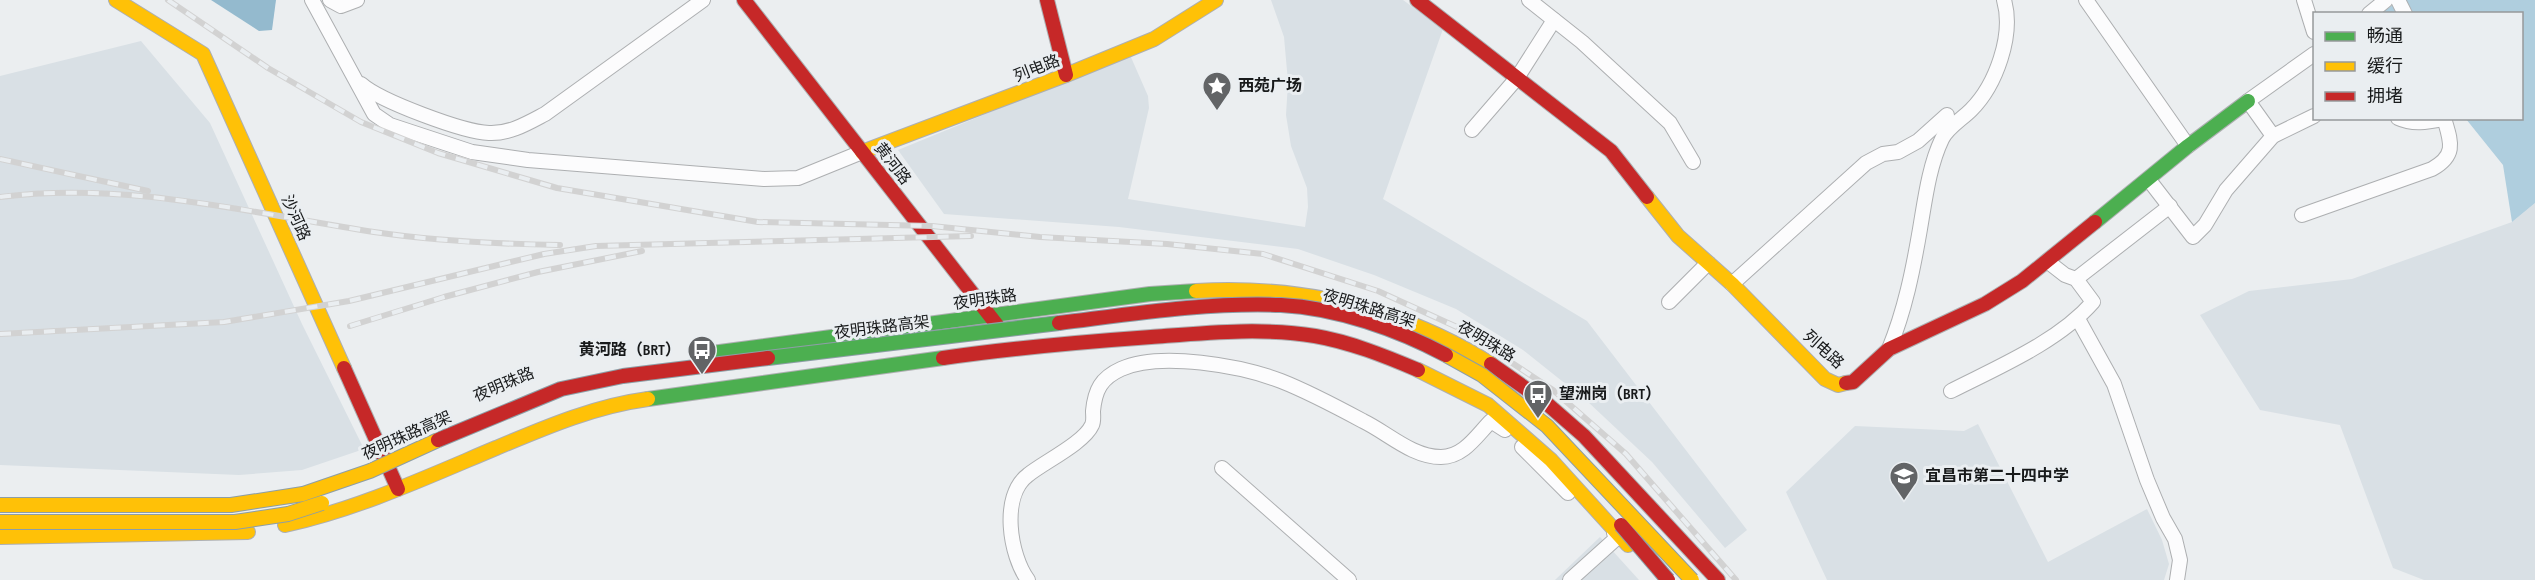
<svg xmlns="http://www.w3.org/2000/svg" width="2535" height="580" font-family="'Sofia Sans Condensed','Noto Sans SC',sans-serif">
	<rect width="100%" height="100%" fill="#ebeef0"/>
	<g fill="#d9e0e5">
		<path d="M1271,0H1403L1443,29L1383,199L1587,321L1747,530L1725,548L1652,462L1587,401L1523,350L1456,309L1374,275L1298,249L1119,227L944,214L898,150L1130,55L1148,96L1149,108L1128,199L1305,227L1308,207L1307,188L1291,146L1286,115L1288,82L1284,37Z"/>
		<path d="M141,41L210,123L302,324L364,449L302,470L239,475L0,465V76Z"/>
		<path d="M2535,203V580H2424L2393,568L2340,425L2260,410L2200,315L2249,291L2352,279L2512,222Z"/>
		<path d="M1978,424L2048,562L2147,509L2162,540L2169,564L2164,580H1827L1786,492L1855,426L1964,431Z"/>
		<path d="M1600,537L1639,580H1555Z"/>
	</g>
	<path fill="#afcede" d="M2400,0H2535V203L2512,222L2503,165L2466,119L2522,118V14H2380Z"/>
	<path fill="#94bace" d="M211,0H276L272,30L259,31Z"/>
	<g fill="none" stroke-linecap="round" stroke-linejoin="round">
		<g stroke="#adafb1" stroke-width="16">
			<g id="street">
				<path d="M312,0L374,114L390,125L472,152L528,160L764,179L798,178L862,152"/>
				<path d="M330,0L341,6L357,0"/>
				<path d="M1529,0L1582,42L1670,123L1693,162"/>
				<path d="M2086,0L2188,146"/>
				<path d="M2304,0L2314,32"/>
				<path d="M2398,0L2405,14"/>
				<path d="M2369,14L2386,0"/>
				<path d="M361,84C380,101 463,132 489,133C510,134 528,123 545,114L703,0"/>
				<path d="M2398,118C2413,125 2428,122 2444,119"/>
				<path d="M1472,130L1517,78L1554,20"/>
				<path d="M2273,136L2248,101L2314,54"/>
				<path d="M2149,180L2193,237L2205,225L2226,190L2273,136L2314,116"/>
				<path d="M2302,215L2432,169C2457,155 2451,142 2444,118"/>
				<path d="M2076,279L2170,206"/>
				<path d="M1732,284L1866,163L1883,154L1898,152L1918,141L1947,115"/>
				<path d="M1669,302L1708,263"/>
				<path d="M2078,319L2114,384L2147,480L2163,518L2175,539L2180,560L2177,580"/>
				<path d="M1889,349C1905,310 1913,270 1920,229C1925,200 1929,166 1942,139C1947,128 1962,119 1971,110C1996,85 2014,35 2004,0"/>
				<path d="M1951,391C1998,367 2058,342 2093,302L2076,279L2065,275L2047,261"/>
				<path d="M1522,447L1568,493"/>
				<path d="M1222,468L1349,580"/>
				<path d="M1028,580C1010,556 1000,496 1028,475C1044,462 1084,443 1092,425C1094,421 1093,415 1093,411C1095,390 1101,378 1121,369C1160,351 1242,366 1281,381C1309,392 1337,407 1363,421C1388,433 1412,457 1441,457C1464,457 1477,435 1491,421L1505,430"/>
				<path d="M1570,580L1620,535L1614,533"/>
			</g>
		</g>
		<g stroke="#adafb1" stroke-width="16">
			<g id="fast">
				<path d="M2095,222L2188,146L2248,101"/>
				<path d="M712,353L1150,294L1196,291"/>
				<path d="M648,399L943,358"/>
			</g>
		</g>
		<g stroke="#adafb1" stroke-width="16">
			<g id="slow">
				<path d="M116,0L203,54L344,368"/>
				<path d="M862,152L1066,75L1154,39L1216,0"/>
				<path d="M1647,197L1678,236L1732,284L1825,379L1838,385L1846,383"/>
				<path d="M1196,291C1302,285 1401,308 1491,364"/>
				<path d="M1418,370L1488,405L1551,460L1628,545"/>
				<path d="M285,525C358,509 427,477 496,448C546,427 595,406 648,399"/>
				<path d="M0,537L248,532"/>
			</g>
		</g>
		<g stroke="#adafb1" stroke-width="16">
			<g id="jam">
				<path d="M744,0L997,325"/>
				<path d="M1047,0L1066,75"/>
				<path d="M1417,0L1611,151L1647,197"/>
				<path d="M943,358C1012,348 1081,342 1151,337C1204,333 1262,327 1315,336C1350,342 1385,356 1418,370"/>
				<path d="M1491,364L1545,402L1584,436L1718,580"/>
				<path d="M344,368L398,489"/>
				<path d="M1846,383L1853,382L1889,349L1985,304L2022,281L2095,222"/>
			</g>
		</g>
		<use href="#street" stroke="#fcfcfd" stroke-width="14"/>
		<use href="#fast" stroke="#4caf50" stroke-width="14"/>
		<use href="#slow" stroke="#ffc107" stroke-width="14"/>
		<use href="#jam" stroke="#c62828" stroke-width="14"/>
		<g stroke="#d2d2d2" stroke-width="6">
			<g id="rail">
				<path d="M168,0L268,68L361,122L438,153L557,188L758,222L932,226L1040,237L1167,244L1263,254L1378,291L1459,328L1553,390L1626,454L1736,580"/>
				<path d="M0,159L148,191"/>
				<path d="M0,197C126,181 251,213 374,232C436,241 498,244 560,245"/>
				<path d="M350,326L444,297L538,272L642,251"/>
				<path d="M0,334L224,322L349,301L544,254L596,246L971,236"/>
			</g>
		</g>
		<use href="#rail" stroke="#eaeef1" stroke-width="4" stroke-dasharray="11" stroke-linecap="butt"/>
		<g stroke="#8d9ea6" stroke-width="16" stroke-linecap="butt">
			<path id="fast-bridge" d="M768,358L1059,323"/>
		</g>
		<g stroke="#8d9ea6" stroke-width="16" stroke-linecap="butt">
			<g id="slow-bridge">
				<path d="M1446,355L1482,375L1547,426L1692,580"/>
				<path d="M0,505H231L303,494L370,471L438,440"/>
				<path d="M0,522H235L288,514L322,503"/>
			</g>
		</g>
		<g stroke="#8d9ea6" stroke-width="16" stroke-linecap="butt">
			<g id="jam-bridge">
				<path d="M1059,323C1132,314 1207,302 1281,305C1337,308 1397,329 1446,355"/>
				<path d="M438,440L561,389L623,376L768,358"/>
				<path d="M1621,525L1668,580"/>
			</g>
		</g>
		<use href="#fast-bridge" stroke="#4caf50" stroke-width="14"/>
		<use href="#slow-bridge" stroke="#ffc107" stroke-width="14"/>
		<use href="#jam-bridge" stroke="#c62828" stroke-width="14"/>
	</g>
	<defs>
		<g id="sight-pin" transform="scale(1.5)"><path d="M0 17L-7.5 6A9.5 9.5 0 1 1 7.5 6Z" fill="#626466" stroke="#eaeef1"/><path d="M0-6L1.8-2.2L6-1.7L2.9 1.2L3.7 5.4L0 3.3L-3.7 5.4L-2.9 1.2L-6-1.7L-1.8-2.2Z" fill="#fff"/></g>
		<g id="bus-pin" transform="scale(1.5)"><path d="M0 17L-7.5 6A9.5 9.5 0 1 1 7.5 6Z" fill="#626466" stroke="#eaeef1"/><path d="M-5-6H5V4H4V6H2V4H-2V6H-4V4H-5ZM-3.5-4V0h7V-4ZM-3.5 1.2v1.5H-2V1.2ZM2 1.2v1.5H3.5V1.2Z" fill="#fff"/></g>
		<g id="school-pin" transform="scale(1.5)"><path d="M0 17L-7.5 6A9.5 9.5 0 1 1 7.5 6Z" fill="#626466" stroke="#eaeef1"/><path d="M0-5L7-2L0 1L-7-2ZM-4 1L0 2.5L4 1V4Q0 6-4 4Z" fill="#fff"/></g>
	</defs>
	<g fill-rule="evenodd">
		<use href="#sight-pin" x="1217" y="86"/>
		<use href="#bus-pin" x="702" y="350"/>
		<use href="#bus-pin" x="1538" y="394"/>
		<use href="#school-pin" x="1904" y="476"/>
	</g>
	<g text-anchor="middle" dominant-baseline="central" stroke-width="6" stroke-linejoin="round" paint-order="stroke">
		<g font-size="16" fill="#181a1b" stroke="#eaeef1">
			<text transform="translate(1037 69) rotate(-21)">列电路</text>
			<text transform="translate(892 164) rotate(52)">黄河路</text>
			<text transform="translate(295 218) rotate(66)">沙河路</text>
			<text transform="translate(985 300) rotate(-8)">夜明珠路</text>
			<text transform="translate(1369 309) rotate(17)">夜明珠路高架</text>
			<text transform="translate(882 328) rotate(-7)">夜明珠路高架</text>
			<text transform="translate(1486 342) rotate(31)">夜明珠路</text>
			<text transform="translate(1823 350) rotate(42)">列电路</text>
			<text transform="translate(504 385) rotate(-23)">夜明珠路</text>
			<text transform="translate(407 436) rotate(-24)">夜明珠路高架</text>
		</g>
		<g font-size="16" font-weight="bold" fill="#181a1b" stroke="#eaeef1" text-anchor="start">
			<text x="1238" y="86">西苑广场</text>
			<text x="681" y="350" text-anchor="end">黄河路（BRT）</text>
			<text x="1559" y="394">望洲岗（BRT）</text>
			<text x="1925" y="476">宜昌市第二十四中学</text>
		</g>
	</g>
	<rect x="2313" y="12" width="210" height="108" fill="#eaeef1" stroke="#96999b" stroke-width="1.5"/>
	<rect x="2325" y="32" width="30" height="9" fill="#4caf50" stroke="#96999b" stroke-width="1.5"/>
	<text x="2367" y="42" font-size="18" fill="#181a1b">畅通</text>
	<rect x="2325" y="62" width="30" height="9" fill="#ffc107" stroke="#96999b" stroke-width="1.5"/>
	<text x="2367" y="72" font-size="18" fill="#181a1b">缓行</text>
	<rect x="2325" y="92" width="30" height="9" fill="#c62828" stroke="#96999b" stroke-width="1.5"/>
	<text x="2367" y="102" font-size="18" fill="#181a1b">拥堵</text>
</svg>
